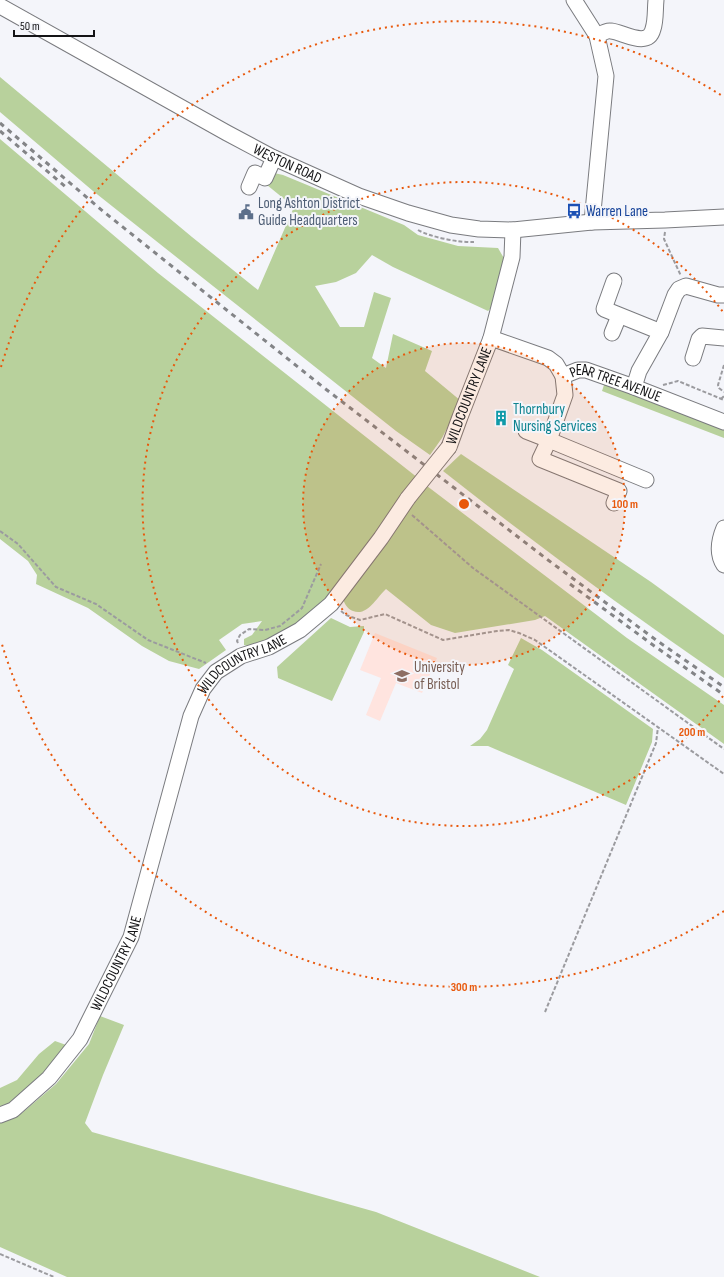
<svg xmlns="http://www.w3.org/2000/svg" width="724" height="1277" font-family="'Sofia Sans Condensed',sans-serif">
	<rect width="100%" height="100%" fill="#f4f5fa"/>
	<path fill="#ffe4df" d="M375,633L437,658L422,693L396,683L380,721L366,715L381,678L360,670Z"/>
	<g fill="#b8d19c">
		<path d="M0,77L192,237L258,290L294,207L267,185L274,173L283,175L404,225L418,235L458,246L498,248L505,260L492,307L488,311L393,267L372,255L356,273L336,282L315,286L340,327H364L374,292L391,298L372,358L386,368L393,334L432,351L425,371L461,401L442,438L430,455L396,431L93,191L0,112Z"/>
		<path d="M0,139L158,273L418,478L328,601L299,626L251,647L244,645V639L252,635L262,621L242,624L219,640L226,650L199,669L169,661L142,646L88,608L36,584L37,575L28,561L0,539Z"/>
		<path d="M605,382L724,429V438L602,391Z"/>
		<path d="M461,454L651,582L724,635V678C628,612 534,543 443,471Z"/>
		<path d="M427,486L627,638L724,705V744L545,616L535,620L455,633L431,625L386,589C377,597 367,617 353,611C348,609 345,605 343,599L346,594L382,549L413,504Z"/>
		<path d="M331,618L350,627L364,626V632L332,701L278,678L277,667Z"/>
		<path d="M521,638L542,650L653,729L652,742L626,805L488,746H470L480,739L487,730L514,669L508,665Z"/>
		<path d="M100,1016L124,1025L103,1075L85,1123L92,1132L376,1212L540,1277H67L0,1247V1120L22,1113L56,1084L89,1044Z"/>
		<path d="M55,1041L69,1046L46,1072L9,1106L0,1108V1088L17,1080L39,1054Z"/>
	</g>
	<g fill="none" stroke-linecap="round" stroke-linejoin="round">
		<g stroke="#7a7b7f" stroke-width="17">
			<g id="minor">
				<path d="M574,0L597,36L606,76L592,222"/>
				<path id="s1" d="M0,6L227,133L272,157L359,196L408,213L451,225L479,229L513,230L592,222L665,220L724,217"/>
				<path d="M597,36C601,34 606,30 611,31C623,32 648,49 653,29C656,20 655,9 656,0"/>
				<path d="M249,187L255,173L265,178L274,158"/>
				<path d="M614,281L604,309L661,332"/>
				<path d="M612,333L619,316"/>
				<path id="s2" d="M491,338L548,358L556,364L563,376L578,370H586L634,387L724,422"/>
				<path d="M693,358L699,339L702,336L724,338"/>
				<path d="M634,387L639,371L661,332L675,295L679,289L686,286L718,295H724"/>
				<path d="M526,431L549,440L565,395L563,376"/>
				<path id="s3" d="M449,447L460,417L491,338L512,257L513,230"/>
				<path d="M614,503L619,491L540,459L549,440L646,480"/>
				<path d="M724,528C719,540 716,553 724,565"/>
				<path id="s4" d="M0,1115L13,1110L49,1078L80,1039L131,937L191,716L203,689L216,672L241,656L269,647L300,630L331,604L381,538L408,498"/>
			</g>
		</g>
		<g stroke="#9b9b9f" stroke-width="2" stroke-dasharray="4 2" stroke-linecap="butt">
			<path d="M418,230C430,237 460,243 474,242"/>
			<path d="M665,232L664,239L681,276"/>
			<path d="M724,365L718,385L719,388L724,392"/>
			<path d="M663,385L678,381L724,400"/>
			<path d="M721,399L724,396"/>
			<path d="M412,515L473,568L724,749"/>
			<path d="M0,531L18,544L56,587L96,604L148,640L206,663"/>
			<path d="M341,611L346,615L360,620L385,614L443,640L497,631L509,630L519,633L535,640L724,774"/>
			<path d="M238,643L237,641L240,635L249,629L265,630L280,626L302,608L321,564"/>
			<path d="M545,1012L656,743L658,727"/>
			<path d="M0,1254L54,1277"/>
		</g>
		<use href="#minor" stroke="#fff" stroke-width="15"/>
		<g stroke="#838487" stroke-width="3" stroke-dasharray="5 5" stroke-linecap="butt">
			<path d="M0,123L104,212L323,387L548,560L656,640L724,687"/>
			<path d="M0,131L67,188"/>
			<path d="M570,584L653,645L724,695"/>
		</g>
		<g stroke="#7a7b7f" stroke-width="17" stroke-linecap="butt">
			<path id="minor-bridge" d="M408,498L449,447"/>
		</g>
		<use href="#minor-bridge" stroke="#fff" stroke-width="15"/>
	</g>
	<circle cx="464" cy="504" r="161" fill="#e8590c" fill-opacity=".12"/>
	<g fill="none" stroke="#e8590c" stroke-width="2" stroke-dasharray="2 4">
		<circle cx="464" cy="504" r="161"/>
		<path d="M723 696A322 322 0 1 1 723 312"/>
		<path d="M724 911A483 483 0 0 1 1 641M1 367A483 483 0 0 1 724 97"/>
	</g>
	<defs>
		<g id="bus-bare" transform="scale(1.2)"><path d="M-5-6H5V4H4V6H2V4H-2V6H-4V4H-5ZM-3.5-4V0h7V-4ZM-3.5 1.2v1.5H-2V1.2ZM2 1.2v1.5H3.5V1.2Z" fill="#1a4fb4" stroke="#f4f5fa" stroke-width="2.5" paint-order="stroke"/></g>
		<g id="civic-bare" transform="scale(1.2)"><path d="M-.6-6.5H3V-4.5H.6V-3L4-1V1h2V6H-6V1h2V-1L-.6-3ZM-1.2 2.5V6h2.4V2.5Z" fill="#5c6f8a" stroke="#f4f5fa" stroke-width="2.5" paint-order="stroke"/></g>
		<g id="building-bare" transform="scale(1.2)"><path d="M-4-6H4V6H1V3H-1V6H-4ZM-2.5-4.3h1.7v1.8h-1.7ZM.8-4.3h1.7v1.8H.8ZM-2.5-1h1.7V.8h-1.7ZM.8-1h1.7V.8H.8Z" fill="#0f9aa8" stroke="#f4f5fa" stroke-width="2.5" paint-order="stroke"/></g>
		<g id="university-bare" transform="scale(1.2)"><path d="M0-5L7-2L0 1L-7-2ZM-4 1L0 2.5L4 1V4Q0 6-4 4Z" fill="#8d6e63" stroke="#f4f5fa" stroke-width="2.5" paint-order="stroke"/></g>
	</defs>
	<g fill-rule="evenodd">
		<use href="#bus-bare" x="574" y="211"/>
		<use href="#civic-bare" x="246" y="212"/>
		<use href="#building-bare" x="501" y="418"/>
		<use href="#university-bare" x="402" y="676"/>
	</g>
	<g text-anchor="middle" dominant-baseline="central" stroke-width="4" stroke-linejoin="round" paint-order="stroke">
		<g font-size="15" fill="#141416" stroke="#f4f5fa">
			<text stroke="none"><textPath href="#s1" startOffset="328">WESTON ROAD</textPath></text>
			<text stroke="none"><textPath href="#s2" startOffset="140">PEAR TREE AVENUE</textPath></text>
			<text stroke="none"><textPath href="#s3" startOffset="55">WILDCOUNTRY LANE</textPath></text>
			<text stroke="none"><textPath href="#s4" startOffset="532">WILDCOUNTRY LANE</textPath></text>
			<text stroke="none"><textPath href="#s4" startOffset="196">WILDCOUNTRY LANE</textPath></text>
		</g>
		<g font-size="15" fill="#4e5e75" stroke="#f4f5fa" text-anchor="start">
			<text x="258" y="203">Long Ashton District<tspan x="258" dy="17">Guide Headquarters</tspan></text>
		</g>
		<g font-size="15" fill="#164399" stroke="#f4f5fa" text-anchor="start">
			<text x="586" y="211">Warren Lane</text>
		</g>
		<g font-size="15" fill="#0d838f" stroke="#f4f5fa" text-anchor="start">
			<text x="513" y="409">Thornbury<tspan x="513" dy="17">Nursing Services</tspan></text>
		</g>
		<g font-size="15" fill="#785e54" stroke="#f4f5fa" text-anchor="start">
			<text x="414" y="667">University<tspan x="414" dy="17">of Bristol</tspan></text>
		</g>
	</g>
	<circle cx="464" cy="504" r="6" fill="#e8590c" stroke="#f4f5fa" stroke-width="2"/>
	<g font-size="12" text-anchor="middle" font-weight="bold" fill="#e8590c" stroke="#f4f5fa" stroke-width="4" stroke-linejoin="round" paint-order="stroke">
		<text x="625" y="508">100 m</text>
		<text x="692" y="736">200 m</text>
		<text x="464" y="991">300 m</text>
	</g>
	<path d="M14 30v6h80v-6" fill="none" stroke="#141416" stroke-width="2"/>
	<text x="20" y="30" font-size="12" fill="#141416" stroke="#f4f5fa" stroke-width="3" paint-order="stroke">50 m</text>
</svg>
